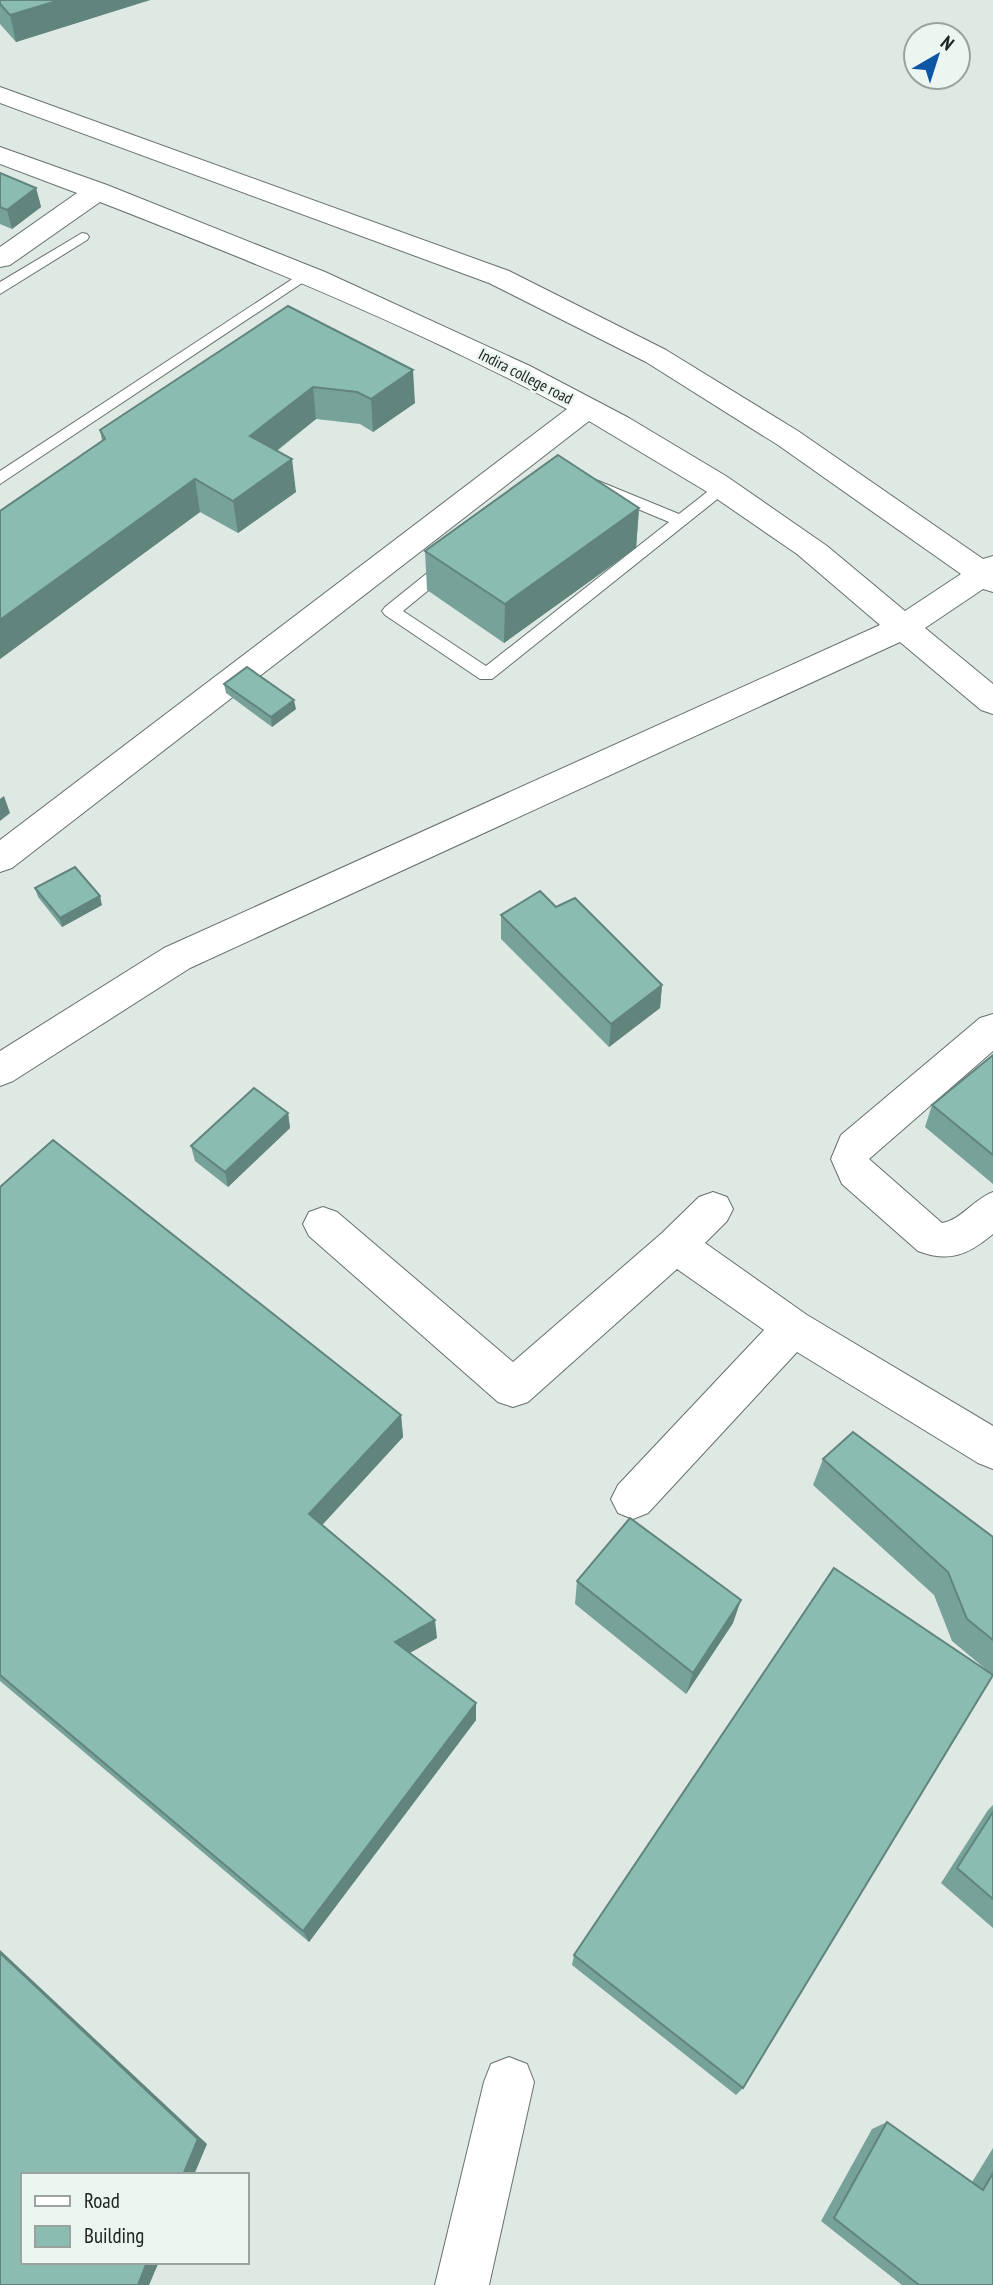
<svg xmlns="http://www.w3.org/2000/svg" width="993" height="2285" font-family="'PT Sans Narrow',sans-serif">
	<rect width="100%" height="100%" fill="#dee9e3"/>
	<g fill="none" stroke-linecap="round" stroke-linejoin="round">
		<g stroke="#67706b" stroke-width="2">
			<g id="service">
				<path d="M82,233L87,234L89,237L87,240L0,294V282Z"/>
				<path d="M306,270L311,271L313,274L311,277L0,484V471Z"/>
				<path d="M591,478L679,514L716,485H728L730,489L492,679H480L385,615L382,611L385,607L441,562H453L455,566L453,570L403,611L486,666L669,522L585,487L583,483Z"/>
			</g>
		</g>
		<g stroke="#67706b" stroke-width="2">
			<g id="minor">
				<path d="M0,87L509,271L666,350L798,431L983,559L993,556V592L983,589L925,628L993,684V714L981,710L900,642L190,968L13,1081L0,1086V1051L164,948L880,625L797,554L704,490L589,421L12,868L0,872V840L567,409C417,328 259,264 100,202L10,265L0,267V247L77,193L0,164V147L107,185L325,272L530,366L629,418L726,476L827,546L905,611L961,574L778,445L646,362L489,283L0,103Z"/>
				<path d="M993,1014V1051L869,1159L942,1223C961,1220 974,1199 993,1192V1234C968,1255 949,1263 918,1251L842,1184L831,1159L841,1135L980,1018Z"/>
				<path d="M713,1192L727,1197L733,1209L727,1221L705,1243L807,1315L993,1426V1469L978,1463L797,1352L648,1513L633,1519L618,1513L611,1499L618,1485L764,1330L677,1269L528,1402L513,1407L498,1402L309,1236L303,1224L309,1212L323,1207L337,1212L513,1362L662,1233L699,1197Z"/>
				<path d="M509,2057L527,2064L534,2082L489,2285H435L484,2082L491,2064Z"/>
			</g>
		</g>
		<use href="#service" fill="#fff" fill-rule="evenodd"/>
		<use href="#minor" fill="#fff" fill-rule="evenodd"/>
	</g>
	<g fill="#77a299">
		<path d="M0,0H150L16,42L0,24Z"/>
		<path d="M0,173L36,188L41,207L12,229L0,224Z"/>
		<path d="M288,306L415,403L373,432L360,424L316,419L277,451L296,492L238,533L200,512L0,659V511L102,441L100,430Z"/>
		<path d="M639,508L636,548L504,643L427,590L425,551Z"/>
		<path d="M224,684L296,709L272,727L226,693Z"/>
		<path d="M35,888L102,905L62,927L38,897Z"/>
		<path d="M556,907L662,985L660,1008L609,1047L501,939V915Z"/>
		<path d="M993,1055V1184L925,1127L932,1105Z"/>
		<path d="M288,1113L290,1128L228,1187L195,1161L191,1146Z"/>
		<path d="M0,1187L401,1415L403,1437L322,1525L437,1638L409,1653L476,1703V1720L309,1942L0,1681Z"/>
		<path d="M823,1459L993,1537V1675L743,2088L736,2095L572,1965L574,1955L988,1671L952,1641L934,1595L813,1485Z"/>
		<path d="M577,1581L733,1623L686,1694L575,1604Z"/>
		<path d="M993,1805V1928L941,1883L988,1810Z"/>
		<path d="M887,2122L972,2182L993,2148V2285H902L821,2221L872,2129Z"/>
	</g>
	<g fill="#61847d">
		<path d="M60,0H150L16,42L10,15Z"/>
		<path d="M36,188L41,207L12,229L7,210Z"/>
		<path d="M413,370L415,403L373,432L371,399Z"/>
		<path d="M313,387L316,419L254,468L250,436Z"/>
		<path d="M292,459L296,492L238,533L233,501Z"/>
		<path d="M195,479L200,512L0,659V620Z"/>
		<path d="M639,508L636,548L504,643L505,604Z"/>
		<path d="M294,700L296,709L272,727L271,717Z"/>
		<path d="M4,796L10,813L0,821V799Z"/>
		<path d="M100,896L102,905L62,927L60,918Z"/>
		<path d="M662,985L660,1008L609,1047L611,1024Z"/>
		<path d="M288,1113L290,1128L228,1187L225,1172Z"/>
		<path d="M401,1415L403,1437L313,1535L309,1514Z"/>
		<path d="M741,1600L733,1623L686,1694L693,1673Z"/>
		<path d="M435,1620L437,1638L397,1660L395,1642Z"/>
		<path d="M476,1703V1720L309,1942L303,1931Z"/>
		<path d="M0,1950L207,2144L194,2175H183L0,1953Z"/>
		<path d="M147,2262H159L149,2285H138Z"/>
	</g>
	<g fill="#8abcb2" stroke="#61847d" stroke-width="2">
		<path d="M0,0H60L10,15L0,4Z"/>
		<path d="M0,173L36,188L7,210L0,207Z"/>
		<path d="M288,306L413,370L371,399L357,392L313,387L250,436L292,459L233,501L195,479L0,620V511L105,439L100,430Z"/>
		<path d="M558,455L639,508L505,604L425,551Z"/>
		<path d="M247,667L294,700L271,717L224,684Z"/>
		<path d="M75,867L100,896L60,918L35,888Z"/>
		<path d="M540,891L556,907L575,898L662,985L611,1024L501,915Z"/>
		<path d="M993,1055V1155L932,1105Z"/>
		<path d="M254,1088L288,1113L225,1172L191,1146Z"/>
		<path d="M53,1140L401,1415L309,1514L435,1620L395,1642L476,1703L303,1931L0,1675V1187Z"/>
		<path d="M853,1432L993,1537V1640L967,1619L948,1572L823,1459Z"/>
		<path d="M630,1518L741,1600L693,1673L577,1581Z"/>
		<path d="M834,1568L993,1675L743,2088L574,1955Z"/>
		<path d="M993,1812V1899L957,1868Z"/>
		<path d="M0,1953L198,2139L183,2175H23V2262H147L138,2285H0Z"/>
		<path d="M887,2122L983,2190L993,2173V2285H919L834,2218Z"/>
	</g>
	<g text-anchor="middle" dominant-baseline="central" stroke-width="5" stroke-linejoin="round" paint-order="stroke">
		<g font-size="16" fill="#212523" stroke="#ebf6f0">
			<text transform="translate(526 376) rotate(27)">Indira college road</text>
		</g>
	</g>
	<rect x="21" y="2173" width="228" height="91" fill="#ebf6f0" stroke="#9aa29e" stroke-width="2"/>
	<rect x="35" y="2196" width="35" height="10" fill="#ffffff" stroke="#9aa29e" stroke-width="2"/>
	<text x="84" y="2208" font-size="21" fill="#212523">Road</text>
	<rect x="35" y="2226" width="35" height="21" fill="#8abcb2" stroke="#9aa29e" stroke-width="2"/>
	<text x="84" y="2243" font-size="21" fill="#212523">Building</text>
	<g transform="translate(937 56) rotate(39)"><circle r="33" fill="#ebf6f0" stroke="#9aa29e" stroke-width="2"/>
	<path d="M0-5L12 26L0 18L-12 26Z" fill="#0d56a5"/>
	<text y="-10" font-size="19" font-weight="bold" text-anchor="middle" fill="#212523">N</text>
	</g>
</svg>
